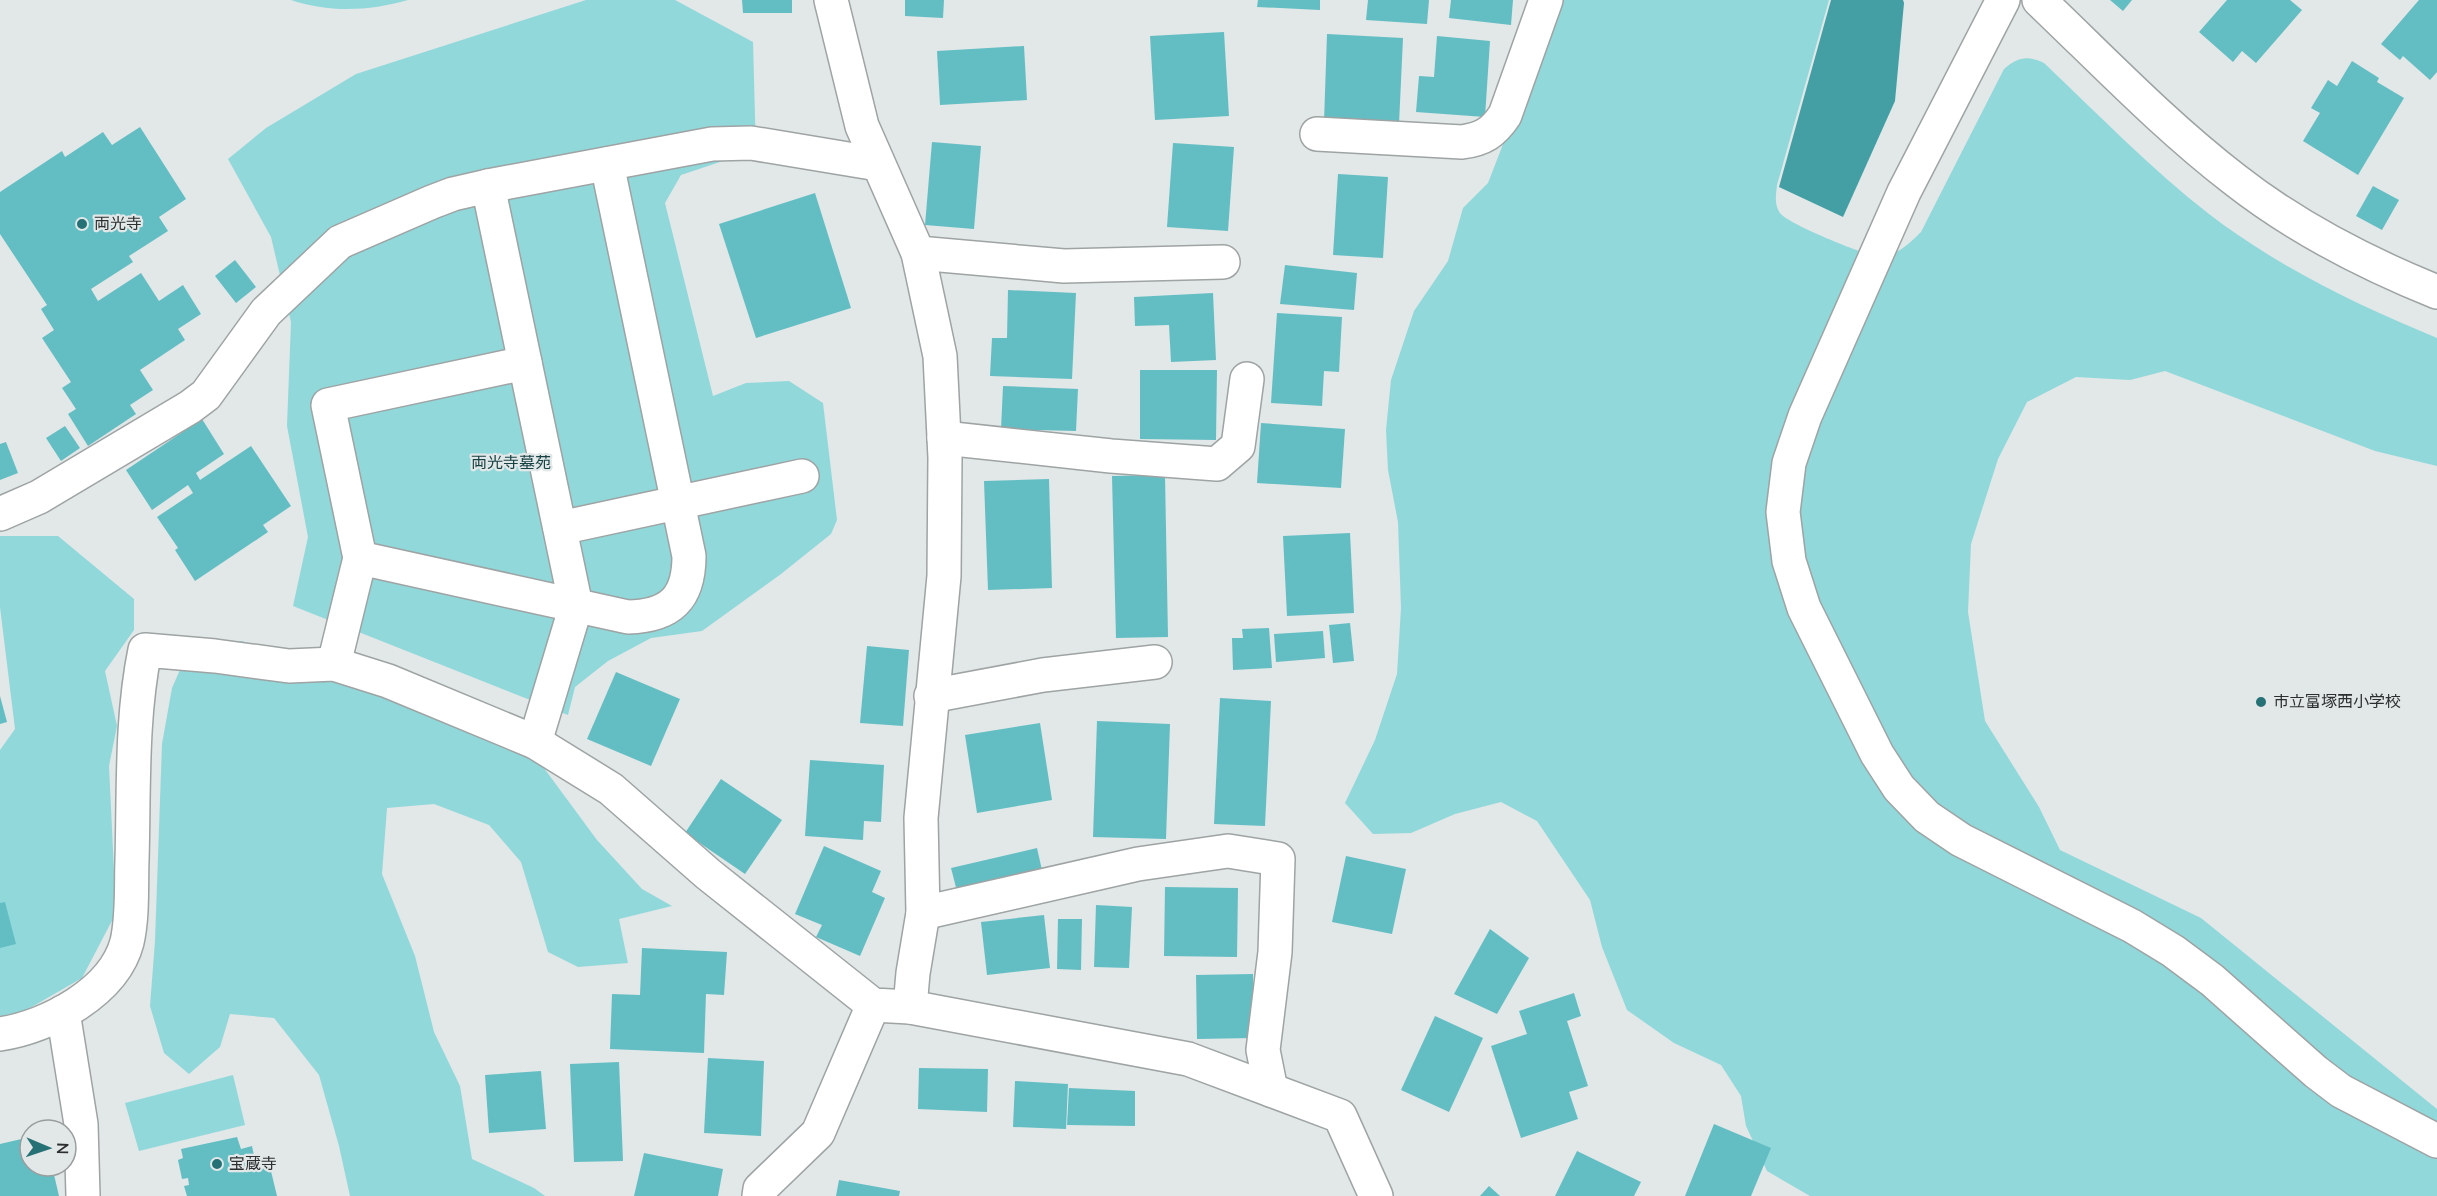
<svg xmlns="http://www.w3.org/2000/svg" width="2437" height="1196" font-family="'Nunito Sans','Noto Sans JP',sans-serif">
	<rect width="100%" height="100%" fill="#e2e7e8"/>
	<g fill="#91d8db">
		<path d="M291,0H408C370,11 329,13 291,0Z"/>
		<path d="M586,0H675L753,42L756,154L732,158L681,175L665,203L713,396L746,383L789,381L823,403L837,520L831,534L781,574L702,631L651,638L608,661L575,687L568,715L293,606L308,537L287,426L291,322L271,237L228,159L266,128L356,74Z"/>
		<path d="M1559,0H1829L1777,185C1776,194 1774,205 1780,213C1786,223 1864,255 1877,256C1896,257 1909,244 1921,232L2004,69C2018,57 2027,55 2044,63C2098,114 2150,168 2209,214C2278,267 2357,305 2437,338V466L2375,451L2165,371L2130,380L2076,377L2027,402L1998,459L1971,544L1968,612L1985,721L2039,807L2060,850L2201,918L2437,1109V1196H1810L1767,1171L1746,1126L1741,1096L1721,1065L1674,1043L1627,1010L1602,947L1590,900L1537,821L1501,802L1455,814L1411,833L1373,834L1345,803L1375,740L1397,674L1401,608L1398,522L1388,470L1386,430L1391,380L1414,311L1448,261L1463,208L1488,183Z"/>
		<path d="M0,536H58L134,599V630L105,671L117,726L109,766L116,913L82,978L16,1016L0,1017V750L15,729L0,607Z"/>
		<path d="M242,641L322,669L538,760L597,840L642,889L672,906L619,919L628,963L578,967L548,952L521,862L489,825L434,804L387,808L382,874L415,956L434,1032L460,1086L472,1159L534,1188L545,1196H350L339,1146L319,1075L274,1018L230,1014L220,1047L189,1074L164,1053L150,1006L155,941L162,744L172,688L190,647Z"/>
		<path d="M233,1075L245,1125L139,1151L125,1103Z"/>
	</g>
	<path fill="#439fa4" d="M1831,0H1903L1904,3L1895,101L1843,217L1779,187Z"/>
	<g fill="#63bec3">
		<path d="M742,0H792V13H743Z"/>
		<path d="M905,0H944L943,18L905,16Z"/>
		<path d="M1258,0H1320V10L1257,7Z"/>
		<path d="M1368,0H1429L1427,24L1366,20Z"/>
		<path d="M1451,0H1513L1511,25L1449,18Z"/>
		<path d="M2110,0H2132L2123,11Z"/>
		<path d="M2227,0H2290L2302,10L2256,63L2242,51L2233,62L2199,32Z"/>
		<path d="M2419,0H2437V72L2430,80L2403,56L2400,60L2381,44Z"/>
		<path d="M1224,32L1229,116L1155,120L1150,36Z"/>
		<path d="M1327,34L1403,38L1399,124L1324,122Z"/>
		<path d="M1437,36L1490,41L1485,117L1416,112L1419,76L1434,77Z"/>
		<path d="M1024,46L1027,100L940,105L937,51Z"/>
		<path d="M2352,61L2379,78L2377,82L2404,98L2358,175L2303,141L2320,113L2311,108L2328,80L2337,86Z"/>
		<path d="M140,127L186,199L159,217L168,231L129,256L133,262L91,289L98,301L141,273L159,301L183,285L201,314L178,329L185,340L140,370L153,390L130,405L136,414L88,446L68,414L76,409L62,388L71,382L42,338L54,330L41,309L47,305L0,234V192L62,151L65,157L103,132L112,145Z"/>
		<path d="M932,142L981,146L974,229L925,225Z"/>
		<path d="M1173,143L1234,147L1228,231L1167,227Z"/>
		<path d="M1338,174L1388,177L1383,258L1333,255Z"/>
		<path d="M2373,186L2399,200L2382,230L2356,216Z"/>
		<path d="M815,193L851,308L756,338L719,224Z"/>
		<path d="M235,260L256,287L236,303L215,276Z"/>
		<path d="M1285,265L1357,273L1354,310L1280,304Z"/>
		<path d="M1008,290L1076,293L1072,379L990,376L992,338H1007Z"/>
		<path d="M1213,293L1216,360L1171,362L1169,325L1135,326L1134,297Z"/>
		<path d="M1277,313L1342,317L1339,372L1324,371L1322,406L1271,403Z"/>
		<path d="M1140,370H1217L1216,440L1140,439Z"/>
		<path d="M1003,386L1078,389L1076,431L1001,429Z"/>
		<path d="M202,419L224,454L196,473L200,480L251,446L291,506L263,525L268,532L195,581L175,550L178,548L157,517L193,493L188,485L152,510L126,470Z"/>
		<path d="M1261,423L1345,429L1341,488L1257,483Z"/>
		<path d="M65,426L80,448L61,461L46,438Z"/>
		<path d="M6,442L18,473L0,480V444Z"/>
		<path d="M1165,475L1168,637L1116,638L1112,476Z"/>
		<path d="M1049,479L1052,588L988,590L984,481Z"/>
		<path d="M1350,533L1354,613L1287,616L1283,536Z"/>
		<path d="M1350,623L1354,661L1333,663L1329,625Z"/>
		<path d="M1269,628L1272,668L1233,670L1232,638H1243L1242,629Z"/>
		<path d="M1323,631L1325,658L1276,662L1274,634Z"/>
		<path d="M867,646L909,650L903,726L860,723Z"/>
		<path d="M616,672L680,699L651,766L587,739Z"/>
		<path d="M0,696L7,722L0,724Z"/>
		<path d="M1220,698L1271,701L1265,826L1214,824Z"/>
		<path d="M1097,721L1170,724L1166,839L1093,837Z"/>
		<path d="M1040,723L1052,800L977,813L965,735Z"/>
		<path d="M810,760L884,765L881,822L864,821L863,840L805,836Z"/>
		<path d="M721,779L782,820L745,874L685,833Z"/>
		<path d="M824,846L881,871L872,892L885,898L860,956L816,937L822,925L795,914Z"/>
		<path d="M1037,848L1044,879L959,899L951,868Z"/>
		<path d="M1346,856L1406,869L1392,934L1332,922Z"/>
		<path d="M1165,887L1238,888L1237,957L1164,956Z"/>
		<path d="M5,902L16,944L0,948V903Z"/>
		<path d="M1096,905L1132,907L1129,968L1094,967Z"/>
		<path d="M1044,915L1050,968L987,975L981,922Z"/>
		<path d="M1058,919H1082L1081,970L1057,969Z"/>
		<path d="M1490,929L1529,958L1497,1014L1454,994Z"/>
		<path d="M642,948L727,952L724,995L706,994L704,1053L610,1049L612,994L640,995Z"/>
		<path d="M1253,974V1038L1197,1039L1196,975Z"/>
		<path d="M1574,993L1581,1016L1567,1021L1588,1086L1569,1092L1578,1119L1521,1138L1491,1046L1527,1034L1519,1011Z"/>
		<path d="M1435,1016L1483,1038L1449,1112L1401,1090Z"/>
		<path d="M708,1058L764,1061L761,1136L704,1133Z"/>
		<path d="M619,1062L623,1161L574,1162L570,1064Z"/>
		<path d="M919,1068L988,1069L987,1112L918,1109Z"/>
		<path d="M541,1071L546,1129L489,1133L485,1075Z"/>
		<path d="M1015,1081L1068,1084L1066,1129L1013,1127Z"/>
		<path d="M1069,1088L1135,1091V1126L1067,1125Z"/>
		<path d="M1714,1124L1771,1148L1751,1196H1685Z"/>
		<path d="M30,1137V1166H52L59,1196H0V1144Z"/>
		<path d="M237,1137L241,1149L252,1146L257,1170L270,1167L277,1196H187L184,1186L189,1185L188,1178L182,1179L178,1160L183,1158L181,1149Z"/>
		<path d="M1577,1151L1641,1182L1634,1196H1555Z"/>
		<path d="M644,1153L723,1169L718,1196H634Z"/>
		<path d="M839,1180L900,1191L899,1196H836Z"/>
		<path d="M1489,1186L1500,1196H1480Z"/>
	</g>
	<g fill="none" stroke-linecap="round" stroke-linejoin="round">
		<g stroke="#9ea3a3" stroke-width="36">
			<g id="minor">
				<path d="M831,0L862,126L918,253L940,356L945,458L944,576L921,818L923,913L913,973L910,1007"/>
				<path d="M2003,0L1904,192L1805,416L1789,463L1783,512L1789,561L1804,608L1877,754L1899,788L1927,817L1961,840L2132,926L2173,951L2212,980L2316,1072L2341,1091L2437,1141"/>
				<path d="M2039,0C2103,61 2164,125 2234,179C2295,227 2365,263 2437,292"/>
				<path d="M1317,134L1462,142C1483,139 1493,133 1505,115L1546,0"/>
				<path d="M488,186L576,606L535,742"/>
				<path d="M918,253L1064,266L1223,262"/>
				<path d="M944,438L1111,456L1217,464L1238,446L1247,379"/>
				<path d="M0,514L39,497L190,407L206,395L266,312L340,242L432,202L453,194L488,186L712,144L751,143L878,164"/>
				<path d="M560,528L802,476"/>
				<path d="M360,558L628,617C671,616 689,598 689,556L607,164"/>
				<path d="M334,664L360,558L328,405L525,363"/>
				<path d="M931,696L1043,675L1155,662"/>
				<path d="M923,913L1138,864L1228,851L1278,859L1275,952L1263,1050L1271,1090"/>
				<path d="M63,1012L81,1124L83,1196"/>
				<path d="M0,1034C48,1027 114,992 127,942C133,916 131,886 132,860C134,790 131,718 145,650L215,656L289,666L334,664L388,681L535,742L611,789L708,874L873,1005L910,1007L1188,1059L1340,1116L1376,1196"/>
				<path d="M759,1196L760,1189L818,1133L873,1005"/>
			</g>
		</g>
		<use href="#minor" stroke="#fff" stroke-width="33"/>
	</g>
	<g fill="#267175" stroke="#e2e7e8" stroke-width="2">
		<circle cx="82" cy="224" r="6"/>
		<circle cx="2261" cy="702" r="6"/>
		<circle cx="217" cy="1164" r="6"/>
	</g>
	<g text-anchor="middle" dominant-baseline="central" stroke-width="4.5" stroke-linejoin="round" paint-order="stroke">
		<g font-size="16" fill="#2d2f2f" stroke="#e2e7e8" text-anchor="start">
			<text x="94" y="224">両光寺</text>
			<text x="2273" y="702">市立富塚西小学校</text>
			<text x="229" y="1164">宝蔵寺</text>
		</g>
		<g font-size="16" fill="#174244" stroke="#e2e7e8">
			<text x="511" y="463">両光寺墓苑</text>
		</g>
	</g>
	<g transform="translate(48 1148) rotate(92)"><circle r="28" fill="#e2e7e8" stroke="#9a9d9e" stroke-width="1.5"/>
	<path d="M0-4.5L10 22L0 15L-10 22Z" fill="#267175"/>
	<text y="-9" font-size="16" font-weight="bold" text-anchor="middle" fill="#2d2f2f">N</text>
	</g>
</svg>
